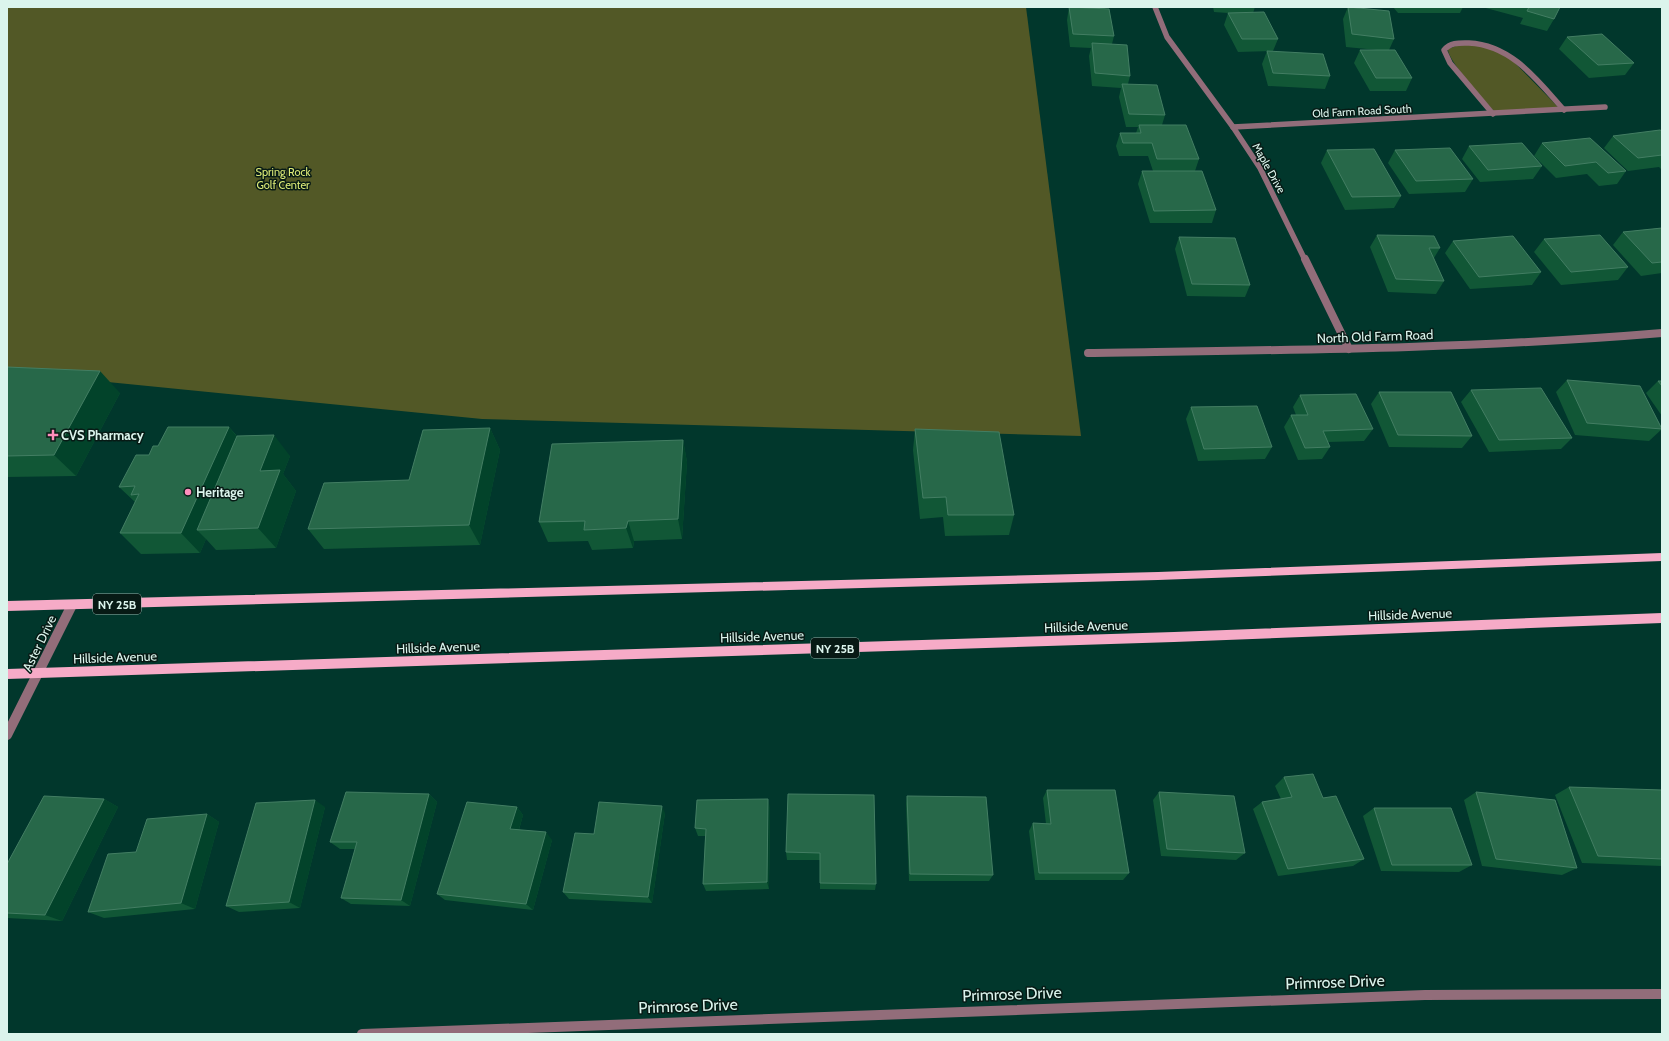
<svg xmlns="http://www.w3.org/2000/svg" width="1669" height="1041" font-family="Cabin,sans-serif">
	<rect width="100%" height="100%" fill="#01372c"/>
	<g fill="#525826">
		<path d="M7,7H1026L1081,436L482,419L7,372Z"/>
		<path d="M1470,44L1487,46L1511,59L1560,109L1495,112C1486,102 1447,60 1448,49L1456,46Z"/>
	</g>
	<g fill="none" stroke-linecap="round" stroke-linejoin="round">
		<g stroke="#926d7a" stroke-width="5.5">
			<path d="M1155,7L1167,37L1233,127L1260,168L1305,260"/>
			<path d="M1493,114L1450,63L1444,50C1451,42 1460,43 1469,43C1512,45 1538,81 1564,110"/>
			<path d="M1233,127L1605,107"/>
		</g>
		<g stroke="#926d7a" stroke-width="8">
			<path d="M1305,259L1349,349"/>
			<path d="M1088,353C1280,350 1471,349 1662,333"/>
		</g>
		<g stroke="#926d7a" stroke-width="10">
			<path d="M7,735L72,605"/>
			<path d="M362,1034L1425,995L1662,994"/>
		</g>
		<g fill="#f6abc7" fill-rule="evenodd">
			<path d="M1662,553V561L1158,580L7,611V601L1158,572Z"/>
			<path d="M1662,613V623L1174,642L7,679V669L1174,632Z"/>
		</g>
	</g>
	<g fill="#115736">
		<path d="M1069,7H1106L1105,9L1114,36L1112,44L1130,76L1128,84L1165,115L1162,125L1199,159L1195,171L1216,210L1212,223H1150L1138,184L1142,171H1153L1148,156H1119L1116,146L1120,133H1136L1138,127H1126L1119,97L1121,88L1092,86L1089,56L1091,48L1070,47L1067,20Z"/>
		<path d="M1213,7H1255L1253,13L1278,39L1273,51L1238,52L1224,25L1228,13L1214,12Z"/>
		<path d="M1348,7L1394,39L1389,50L1412,78L1406,91H1370L1354,63L1360,50H1377L1346,47L1343,19Z"/>
		<path d="M1393,7H1463L1460,13H1398Z"/>
		<path d="M1482,7H1560L1554,19L1547,31L1520,24L1523,18Z"/>
		<path d="M1567,37L1634,63L1625,75L1589,78L1559,49Z"/>
		<path d="M1267,51L1330,76L1325,89L1268,86L1262,64Z"/>
		<path d="M1662,131V170L1659,167L1628,171L1604,148L1613,136Z"/>
		<path d="M1542,143L1626,171L1617,184L1599,186L1587,174L1556,178L1534,156Z"/>
		<path d="M1469,146L1542,166L1533,179L1480,182L1462,159Z"/>
		<path d="M1327,150L1401,196L1394,208L1345,210L1321,163Z"/>
		<path d="M1395,150L1473,179L1465,192L1409,194L1388,163Z"/>
		<path d="M1662,228V273L1641,276L1613,245L1623,232Z"/>
		<path d="M1377,235L1440,248L1434,258L1444,281L1436,294L1388,292L1370,247Z"/>
		<path d="M1179,237L1250,285L1245,297L1187,296L1175,249Z"/>
		<path d="M1544,239L1628,267L1618,280L1561,285L1534,252Z"/>
		<path d="M1453,241L1541,272L1532,285L1470,289L1445,253Z"/>
		<path d="M7,367L120,393L76,476L7,477Z"/>
		<path d="M1567,380L1662,429L1649,441L1575,435L1556,392Z"/>
		<path d="M1658,381H1662V416L1646,393Z"/>
		<path d="M1471,390L1572,438L1561,449L1489,452L1461,402Z"/>
		<path d="M1379,392L1472,436L1462,448L1389,447L1371,404Z"/>
		<path d="M1300,395L1373,429L1364,441L1328,442L1330,447L1322,459L1298,460L1284,427L1291,415H1296L1293,407Z"/>
		<path d="M1191,407L1272,447L1265,459L1198,461L1186,419Z"/>
		<path d="M229,427L237,436L290,456L283,474L296,491L276,548L216,550L206,539L200,553L141,554L120,533L135,502L119,487L149,455L158,446Z"/>
		<path d="M490,428L500,450L480,545L324,549L308,529L409,480Z"/>
		<path d="M915,429L1014,515L1009,535L945,536L943,517L920,519L913,450Z"/>
		<path d="M683,440L687,462L682,539L634,541L633,548L592,550L588,541L548,542L539,522Z"/>
		<path d="M1284,777L1323,798L1364,859L1353,866L1278,876L1253,809L1262,802L1281,799L1275,786Z"/>
		<path d="M1569,787L1662,790V866L1582,863L1555,795Z"/>
		<path d="M1047,790L1129,873L1123,880H1035L1029,831L1033,823L1046,824L1043,798Z"/>
		<path d="M1159,792L1245,853L1236,860L1161,856L1153,800Z"/>
		<path d="M1476,792L1577,868L1562,875L1482,866L1464,800Z"/>
		<path d="M429,794L437,802L410,906L351,904L341,898L355,849H340L330,842Z"/>
		<path d="M788,794L876,884L875,890L820,889V860H787L786,852Z"/>
		<path d="M907,796L993,875L989,881H909L906,804Z"/>
		<path d="M104,799L118,807L62,921L7,918V864Z"/>
		<path d="M325,807L300,908L239,912L226,906Z"/>
		<path d="M517,807L523,815L519,830L552,840L533,910L445,900L437,894Z"/>
		<path d="M770,807L769,889L706,891L703,884L705,836H698L695,828Z"/>
		<path d="M1374,808L1472,865L1459,872L1381,871L1363,816Z"/>
		<path d="M665,813L652,903L569,899L563,892L594,834Z"/>
		<path d="M207,814L219,822L195,909L104,918L88,912L136,852Z"/>
	</g>
	<g fill="#02432a">
		<path d="M100,371L120,393L76,476L54,455Z"/>
		<path d="M229,427L246,448L197,530L206,539L200,553L181,533Z"/>
		<path d="M490,428L500,450L480,545L469,525Z"/>
		<path d="M274,435L290,456L283,474L296,491L276,548L258,528L260,471Z"/>
		<path d="M683,440L687,462L682,539L678,519Z"/>
		<path d="M628,521L634,541L633,548L626,528Z"/>
		<path d="M429,794L437,802L410,906L401,900Z"/>
		<path d="M104,799L118,807L62,921L45,915Z"/>
		<path d="M768,799L770,807L769,889L767,882Z"/>
		<path d="M315,800L325,807L300,908L289,902Z"/>
		<path d="M662,806L665,813L652,903L648,897Z"/>
		<path d="M517,807L523,815L517,836L510,829Z"/>
		<path d="M207,814L219,822L195,909L181,903Z"/>
		<path d="M546,832L552,840L533,910L526,904Z"/>
	</g>
	<g fill="#276849" stroke="#437e63">
		<path d="M1069,7L1109,9L1114,36L1073,34Z"/>
		<path d="M1348,7L1389,11L1394,39L1352,34Z"/>
		<path d="M1529,7H1560L1554,19L1527,11Z"/>
		<path d="M1264,12L1278,39H1242L1228,13Z"/>
		<path d="M1602,34L1634,63L1598,65L1567,37Z"/>
		<path d="M1092,43L1127,45L1130,76L1095,73Z"/>
		<path d="M1360,50H1395L1412,78H1376Z"/>
		<path d="M1267,51L1323,54L1330,76L1273,73Z"/>
		<path d="M1122,84L1157,85L1165,115L1129,114Z"/>
		<path d="M1139,125H1186L1199,159H1157L1152,143H1123L1120,133H1141Z"/>
		<path d="M1660,130L1662,131V155L1638,158L1613,136Z"/>
		<path d="M1590,138L1626,171L1608,173L1596,162L1565,166L1542,143Z"/>
		<path d="M1522,143L1542,166L1488,170L1469,146Z"/>
		<path d="M1450,148L1473,179L1416,181L1395,150Z"/>
		<path d="M1374,149L1401,196L1352,197L1327,150Z"/>
		<path d="M1142,171H1202L1216,210L1154,211Z"/>
		<path d="M1662,228V262L1652,263L1623,232Z"/>
		<path d="M1377,235L1434,236L1440,248H1429L1444,281L1396,279Z"/>
		<path d="M1600,235L1628,267L1571,272L1544,239Z"/>
		<path d="M1513,236L1541,272L1479,277L1453,241Z"/>
		<path d="M1179,237L1235,238L1250,285L1192,284Z"/>
		<path d="M7,367L100,371L54,455L7,456Z"/>
		<path d="M1567,380L1640,386L1662,429L1587,423Z"/>
		<path d="M1658,381H1662V386Z"/>
		<path d="M1541,388L1572,438L1499,440L1471,390Z"/>
		<path d="M1379,392H1451L1472,436L1398,435Z"/>
		<path d="M1356,394L1373,429L1323,431L1330,447L1305,448L1291,415H1308L1300,395Z"/>
		<path d="M1257,406L1272,447L1204,449L1191,407Z"/>
		<path d="M168,427H229L181,533H120L139,494L131,495L135,486L119,487L136,455H149L153,446H158Z"/>
		<path d="M490,428L469,525L308,529L324,483L409,480L423,430Z"/>
		<path d="M915,429L999,432L1014,515H948L946,497L923,498Z"/>
		<path d="M274,435L260,471L280,470L258,528L197,530L237,436Z"/>
		<path d="M683,440L678,519L628,521L626,528L584,530L585,521L539,522L552,444Z"/>
		<path d="M1313,774L1323,798L1336,796L1364,859L1288,869L1262,802L1292,797L1284,777Z"/>
		<path d="M1569,787L1662,790V859L1598,856Z"/>
		<path d="M1047,790H1115L1129,873H1039L1033,823L1051,824Z"/>
		<path d="M346,792L429,794L401,900L341,898L357,842H330Z"/>
		<path d="M1159,792L1234,796L1245,853L1167,849Z"/>
		<path d="M1476,792L1555,800L1577,868L1496,859Z"/>
		<path d="M788,794L874,795L876,884L820,883V853L786,852Z"/>
		<path d="M44,796L104,799L45,915L7,913V864Z"/>
		<path d="M907,796L986,797L993,875L910,874Z"/>
		<path d="M768,799L767,882L703,884L706,829L695,828L697,800Z"/>
		<path d="M315,800L289,902L226,906L256,803Z"/>
		<path d="M467,802L517,807L510,829L546,832L526,904L437,894Z"/>
		<path d="M599,802L662,806L648,897L563,892L575,833L594,834Z"/>
		<path d="M1374,808H1451L1472,865H1392Z"/>
		<path d="M207,814L181,903L88,912L108,854L136,852L147,819Z"/>
	</g>
	<g fill="#fe8ebc" stroke="#071a15" stroke-width="1.5">
		<path d="M51 429h4v4h4v4h-4v4h-4v-4h-4v-4h4z"/>
		<circle cx="188" cy="492" r="4"/>
	</g>
	<g text-anchor="middle" dominant-baseline="central" stroke-width="3" stroke-linejoin="round" paint-order="stroke">
		<g font-size="11" fill="#dbf4ec" stroke="#071a15">
			<text transform="translate(1362 111) rotate(-3)">Old Farm Road South</text>
			<text transform="translate(1269 168) rotate(61)">Maple Drive</text>
		</g>
		<g font-size="11" fill="#deec78" stroke="#071a15">
			<text x="283" y="172">Spring Rock<tspan x="283" dy="13">Golf Center</tspan></text>
		</g>
		<g fill="#071a15" stroke="#9bb3ac" stroke-width="1">
			<rect x="93" y="594" width="48" height="20" rx="3"/>
			<rect x="811" y="638" width="48" height="20" rx="3"/>
		</g>
		<g font-size="12" font-weight="bold" fill="#dbf4ec">
			<text x="117" y="604">NY 25B</text>
			<text x="835" y="648">NY 25B</text>
		</g>
		<g font-size="13" fill="#dbf4ec" stroke="#071a15">
			<text transform="translate(1375 336) rotate(-2)">North Old Farm Road</text>
			<text transform="translate(1410 614) rotate(-2)">Hillside Avenue</text>
			<text transform="translate(1086 626) rotate(-2)">Hillside Avenue</text>
			<text transform="translate(762 636) rotate(-2)">Hillside Avenue</text>
			<text transform="translate(39 643) rotate(-64)">Aster Drive</text>
			<text transform="translate(438 647) rotate(-2)">Hillside Avenue</text>
			<text transform="translate(115 657) rotate(-2)">Hillside Avenue</text>
		</g>
		<g font-size="13" font-weight="bold" fill="#dbf4ec" stroke="#071a15" text-anchor="start">
			<text x="61" y="435">CVS Pharmacy</text>
			<text x="196" y="492">Heritage</text>
		</g>
		<g font-size="16" fill="#dbf4ec" stroke="#071a15">
			<text transform="translate(1335 982) rotate(-2)">Primrose Drive</text>
			<text transform="translate(1012 994) rotate(-2)">Primrose Drive</text>
			<text transform="translate(688 1006) rotate(-2)">Primrose Drive</text>
		</g>
	</g>
	<rect width="1669" height="1041" fill="none" stroke="#dbf4ec" stroke-width="16"/>
</svg>
